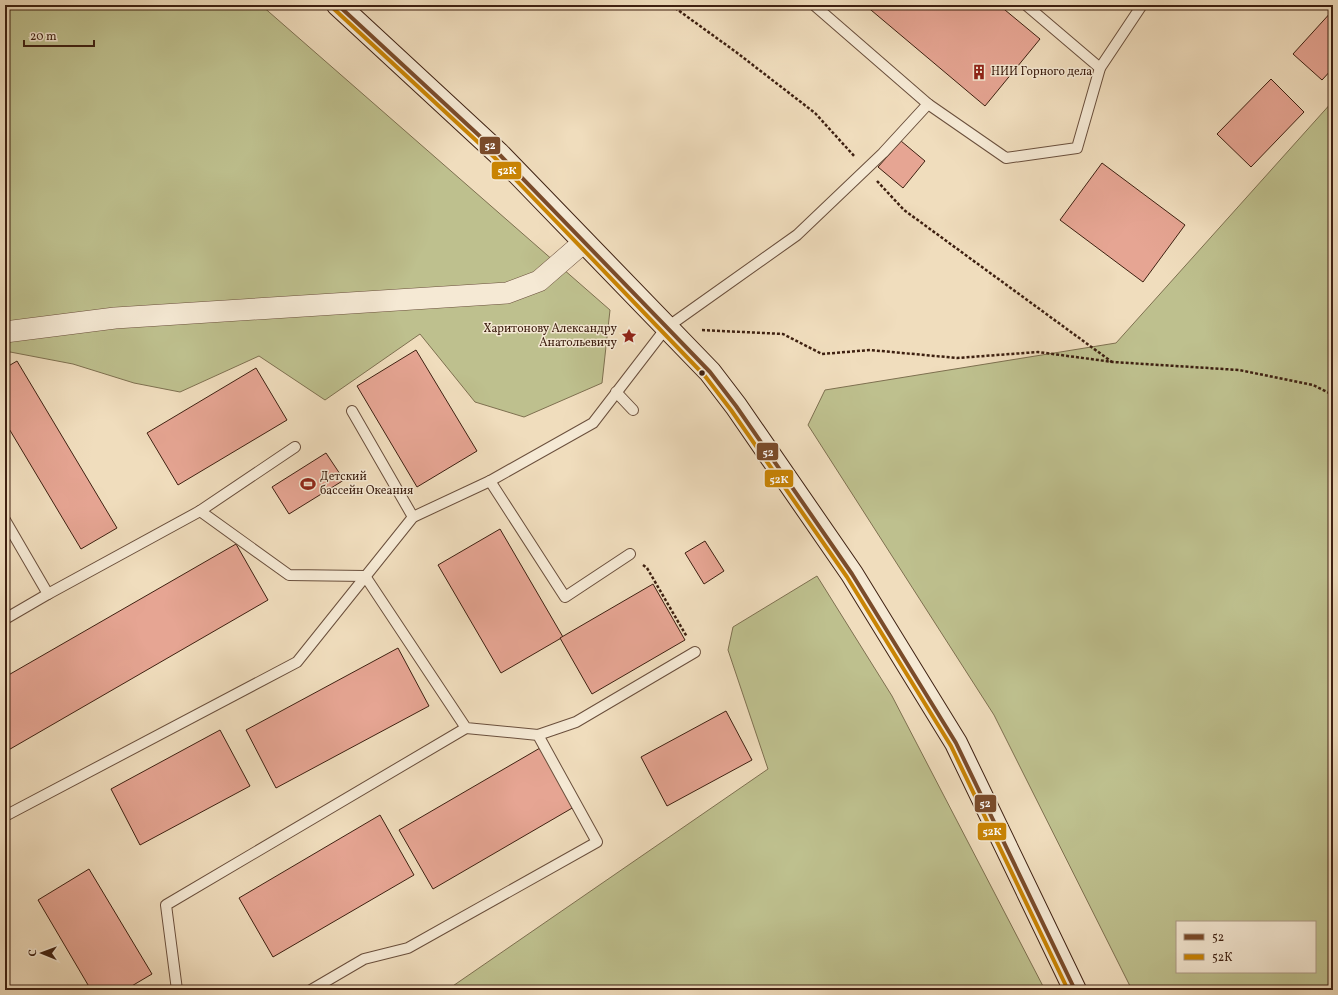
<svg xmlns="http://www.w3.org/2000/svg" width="1338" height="995" font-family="Vollkorn,serif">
	<rect width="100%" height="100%" fill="#f0ddbd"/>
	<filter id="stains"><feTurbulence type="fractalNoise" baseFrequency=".005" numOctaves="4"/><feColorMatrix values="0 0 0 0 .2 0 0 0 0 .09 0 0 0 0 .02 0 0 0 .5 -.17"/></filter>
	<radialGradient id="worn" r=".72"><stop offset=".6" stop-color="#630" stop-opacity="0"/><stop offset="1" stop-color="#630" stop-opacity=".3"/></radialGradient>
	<g fill="#bec08e" stroke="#7e7050" fill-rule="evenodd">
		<path d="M5,5H261L610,310L602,383L524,417L475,402L420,334L325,400L259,356L180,392L134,383L73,364L5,351Z"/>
		<path d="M1333,101V990H1132L994,715L808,425L825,390L1116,343ZM1177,922H1315V972H1177Z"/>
		<path d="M817,576L892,696L1045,990H447L768,769L728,650L733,627Z"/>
	</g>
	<g fill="#e6a593" stroke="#3e2011">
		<path d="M865,5H999L1040,39L985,106Z"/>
		<path d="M1333,10V68L1322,80L1293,54Z"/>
		<path d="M1271,79L1304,112L1251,167L1217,134Z"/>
		<path d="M901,141L925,161L903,188L878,167Z"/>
		<path d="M1102,163L1185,225L1143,282L1060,220Z"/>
		<path d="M416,350L477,451L417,487L357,386Z"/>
		<path d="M17,361L117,528L81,549L5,422V368Z"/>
		<path d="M256,368L287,420L178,485L147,433Z"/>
		<path d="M326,453L344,480L289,514L272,487Z"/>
		<path d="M500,529L563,637L501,673L438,565Z"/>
		<path d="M705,541L724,571L704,584L685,553Z"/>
		<path d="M236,544L268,600L5,752V677Z"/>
		<path d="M653,584L685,640L592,694L560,638Z"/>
		<path d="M398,648L429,706L276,788L246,730Z"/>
		<path d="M726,711L752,760L667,806L641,757Z"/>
		<path d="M220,730L250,786L140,845L111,789Z"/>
		<path d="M540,748L574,807L433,889L399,830Z"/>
		<path d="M380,815L414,875L273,957L239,898Z"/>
		<path d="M89,869L152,974L125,990H91L38,900Z"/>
	</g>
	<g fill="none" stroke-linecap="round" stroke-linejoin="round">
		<g stroke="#6a4f3c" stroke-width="12">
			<g id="lane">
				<path d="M814,5L928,104L1006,158L1077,148L1100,68L1142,5"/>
				<path d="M1026,5L1100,68"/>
				<path d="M616,392L633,410"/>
				<path d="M352,411L413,517"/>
				<path d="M490,481L565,597L630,554"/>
				<path d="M200,511L289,575L365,576L466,728L538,735L597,842L408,948L364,959L311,990"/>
				<path d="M5,520L48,594"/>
				<path d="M5,619L48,594L200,511L295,447"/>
				<path d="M538,735L576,722L695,652"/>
				<path d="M5,816L297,662L413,517L490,481L593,423L666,328L797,235L883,153L928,104"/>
				<path d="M177,990L166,905L466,728"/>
			</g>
		</g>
		<g stroke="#6a4f3c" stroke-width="22">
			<path id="street" d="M5,332L115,318L507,293L539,281L584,242"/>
		</g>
		<g stroke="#3e2011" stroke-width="24">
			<path id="secondary" d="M338,5L498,153L710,372L736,406L852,574L956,743L1075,990"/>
		</g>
		<g stroke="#3e2011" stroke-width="2.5" stroke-dasharray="3 2" stroke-linecap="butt">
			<path d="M671,5L736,52L815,113L855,157"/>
			<path d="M877,181L904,210L1112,362"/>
			<path d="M702,330L783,334L822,354L870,350L957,358L1038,352L1113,362L1239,370L1313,385L1333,395"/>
			<path d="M643,565L647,568L687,637"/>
		</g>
		<use href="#lane" stroke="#f5e9d4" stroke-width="10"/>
		<use href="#street" stroke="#f5e9d4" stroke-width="21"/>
		<use href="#secondary" stroke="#f5e9d4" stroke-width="22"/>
		<g stroke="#f5e9d4" stroke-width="7">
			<path id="bus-1" d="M338,5L498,153L710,372L736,406L852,574L956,743L1075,990"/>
		</g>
		<g stroke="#f5e9d4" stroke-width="7">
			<path id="bus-2" d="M334,9L494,157L705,376L731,410L847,577L951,746L1068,990"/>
		</g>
		<use href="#bus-1" stroke="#7a4b2a" stroke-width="4"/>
		<use href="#bus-2" stroke="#c98404" stroke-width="4"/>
	</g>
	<defs>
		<g id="building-bare" transform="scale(1.2)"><path d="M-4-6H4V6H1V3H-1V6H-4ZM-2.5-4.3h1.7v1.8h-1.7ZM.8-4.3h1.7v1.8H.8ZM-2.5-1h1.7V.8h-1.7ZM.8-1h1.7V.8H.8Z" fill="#8f2418" stroke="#f5e9d4" stroke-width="2.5" paint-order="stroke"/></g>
		<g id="sight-bare" transform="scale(1.2)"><path d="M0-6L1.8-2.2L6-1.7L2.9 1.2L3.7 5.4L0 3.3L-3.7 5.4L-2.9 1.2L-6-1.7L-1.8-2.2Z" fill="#8f2418" stroke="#f5e9d4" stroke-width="2.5" paint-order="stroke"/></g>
		<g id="stadium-bare" transform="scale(1.2)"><path d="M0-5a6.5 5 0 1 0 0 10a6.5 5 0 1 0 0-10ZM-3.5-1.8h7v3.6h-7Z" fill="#8f2418" stroke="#f5e9d4" stroke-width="2.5" paint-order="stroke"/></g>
	</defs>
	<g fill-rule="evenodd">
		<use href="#building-bare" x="979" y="72"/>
		<use href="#sight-bare" x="629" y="336"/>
		<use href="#stadium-bare" x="308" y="484"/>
	</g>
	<circle fill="#3e2011" stroke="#f5e9d4" stroke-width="1.5" cx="702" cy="373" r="3.5"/>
	<g text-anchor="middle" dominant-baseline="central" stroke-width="3" stroke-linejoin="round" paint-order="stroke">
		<g font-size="12" fill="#3e2011" stroke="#f5e9d4" text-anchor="start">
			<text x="991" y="72">НИИ Горного дела</text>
			<text x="617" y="329" text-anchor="end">Харитонову Александру<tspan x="617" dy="14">Анатольевичу</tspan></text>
			<text x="320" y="477">Детский<tspan x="320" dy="14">бассейн Океания</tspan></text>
		</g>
	</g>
	<g stroke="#f5e9d4" stroke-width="1.5">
		<rect x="479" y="136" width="22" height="19" rx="4" fill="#7a4b2a"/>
		<rect x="491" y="161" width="31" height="19" rx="4" fill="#c98404"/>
		<rect x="756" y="442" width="23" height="19" rx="4" fill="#7a4b2a"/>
		<rect x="764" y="469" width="30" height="19" rx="4" fill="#c98404"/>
		<rect x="974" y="794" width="23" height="19" rx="4" fill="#7a4b2a"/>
		<rect x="977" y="822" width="30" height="19" rx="4" fill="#c98404"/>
	</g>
	<g font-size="11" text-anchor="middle" font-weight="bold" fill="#fff">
		<text x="490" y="149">52</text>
		<text x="507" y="174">52К</text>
		<text x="768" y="456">52</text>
		<text x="779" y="483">52К</text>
		<text x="985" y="807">52</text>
		<text x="992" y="835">52К</text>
	</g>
	<rect width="1338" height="995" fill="none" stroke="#f0ddbd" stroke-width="20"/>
	<rect x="6" y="6" width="1326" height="983" fill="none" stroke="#3e2011" stroke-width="2"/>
	<rect x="10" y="10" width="1318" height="975" fill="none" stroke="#3e2011"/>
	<rect x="1176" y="921" width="140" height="52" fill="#f5e9d4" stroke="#ac9986"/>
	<rect x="1184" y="934" width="20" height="6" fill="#7a4b2a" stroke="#ac9986"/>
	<text x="1212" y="941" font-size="12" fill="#3e2011">52</text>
	<rect x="1184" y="954" width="20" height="6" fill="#c98404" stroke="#ac9986"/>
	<text x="1212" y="961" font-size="12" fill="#3e2011">52К</text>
	<g transform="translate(42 953) rotate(271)" stroke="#f5e9d4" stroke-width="3" paint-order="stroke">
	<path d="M0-3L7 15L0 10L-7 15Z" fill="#3e2011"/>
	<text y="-6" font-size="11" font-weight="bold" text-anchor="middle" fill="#3e2011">С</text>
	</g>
	<path d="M24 40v6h70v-6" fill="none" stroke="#3e2011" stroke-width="2"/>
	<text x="30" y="40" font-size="12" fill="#3e2011" stroke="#f5e9d4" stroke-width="3" paint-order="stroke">20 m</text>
	<rect width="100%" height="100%" filter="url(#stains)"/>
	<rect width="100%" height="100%" fill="url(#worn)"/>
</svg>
